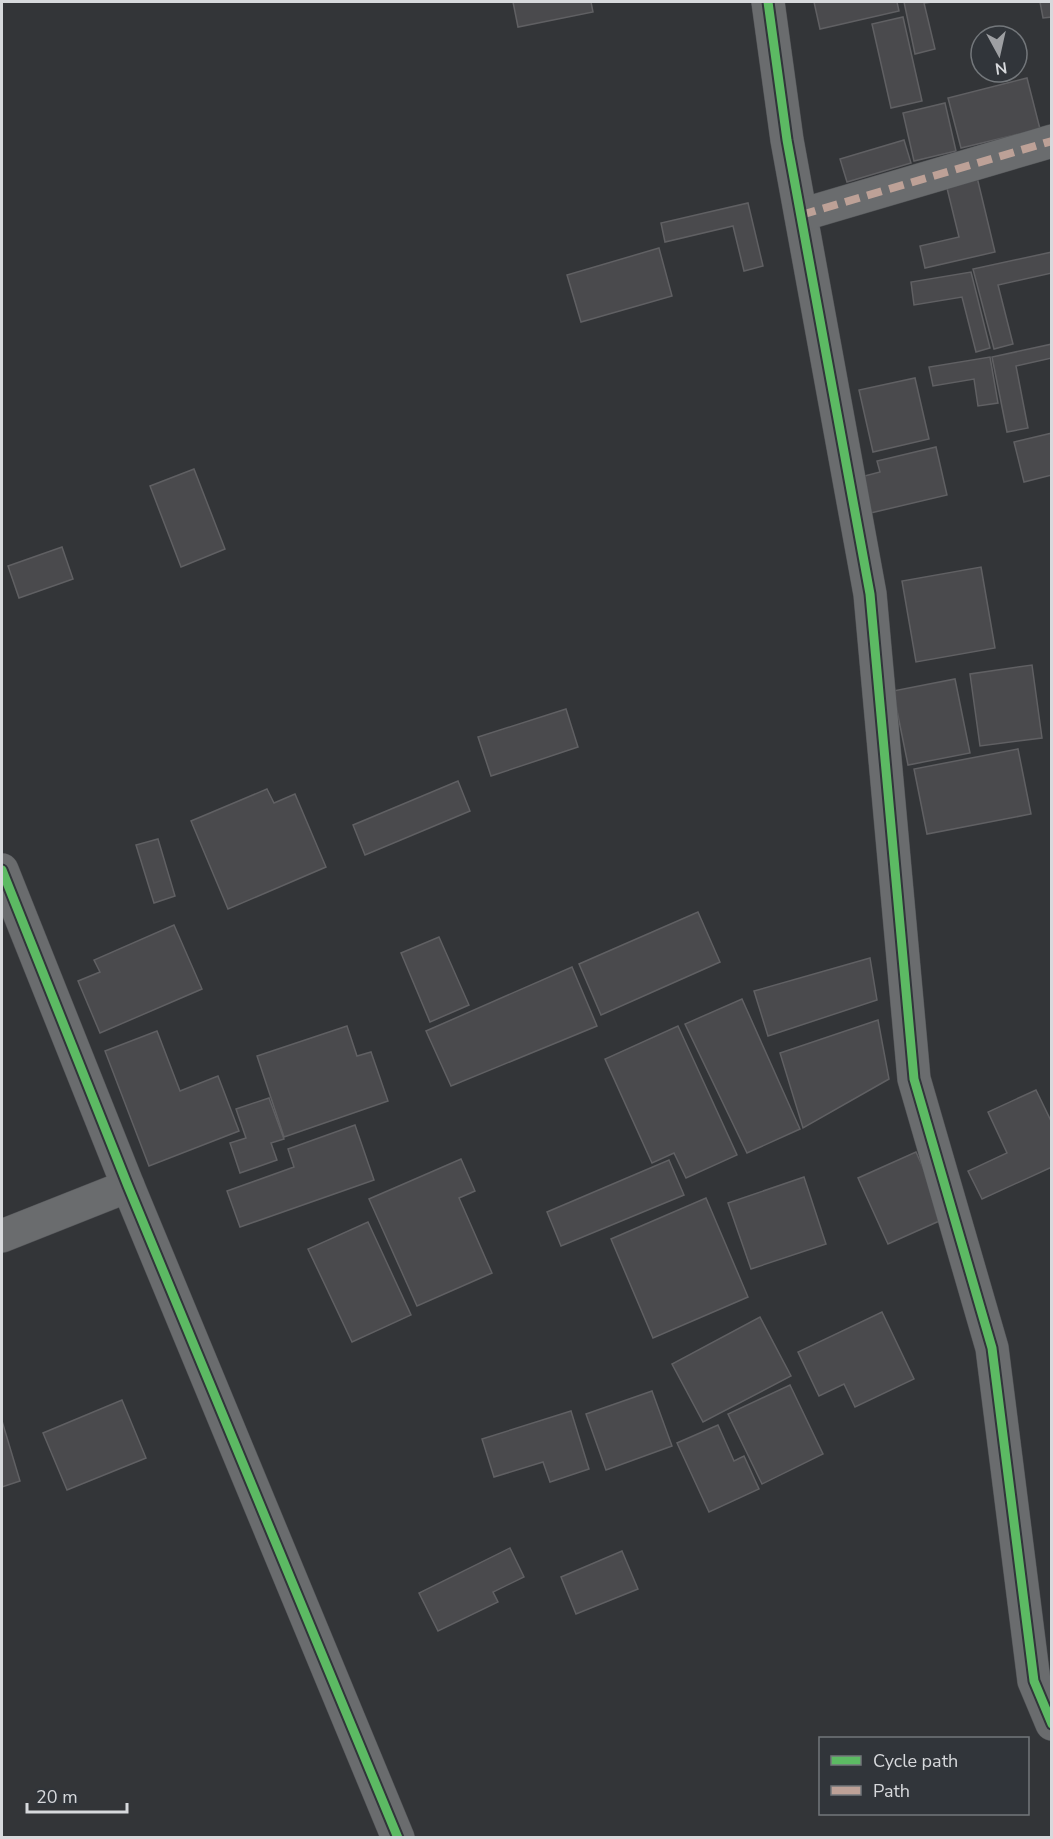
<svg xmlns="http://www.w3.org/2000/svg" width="1053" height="1839" font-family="'Nunito Sans',sans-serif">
	<rect width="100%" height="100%" fill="#333538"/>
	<g fill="#4a4a4d" stroke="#606063" stroke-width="1.5">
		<path d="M513,2H591L593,12L518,27Z"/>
		<path d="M814,2H897L899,11L820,29Z"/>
		<path d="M904,2H933L924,3L935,49L915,54Z"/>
		<path d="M1040,2H1052V17L1043,18Z"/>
		<path d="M903,17L922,101L891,108L872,24Z"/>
		<path d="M1027,78L1040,129L961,148L948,98Z"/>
		<path d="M945,103L956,151L914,161L903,113Z"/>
		<path d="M904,140L911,163L847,182L840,159Z"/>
		<path d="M976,173L995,252L925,268L920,246L959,237L945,180Z"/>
		<path d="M748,203L763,266L744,271L733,226L665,242L661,223Z"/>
		<path d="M659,248L672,296L581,322L567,275Z"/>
		<path d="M1052,252V273L998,285L1013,344L994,349L973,269Z"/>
		<path d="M971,272L990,348L976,352L962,297L914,305L911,282Z"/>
		<path d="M1052,344V358L1016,366L1028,428L1007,432L992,357Z"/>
		<path d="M990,357L998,403L978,406L974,379L933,386L929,367Z"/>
		<path d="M915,378L929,439L873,452L859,390Z"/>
		<path d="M1052,433V475L1024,482L1014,442Z"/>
		<path d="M936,447L947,495L862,515L853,479L880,472L877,461Z"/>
		<path d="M194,469L225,549L181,567L150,486Z"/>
		<path d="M62,547L73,579L19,598L8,566Z"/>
		<path d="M981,567L995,648L916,662L902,581Z"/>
		<path d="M1032,665L1042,738L980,746L970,674Z"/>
		<path d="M955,679L970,753L908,765L893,691Z"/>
		<path d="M566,709L578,747L491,776L478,737Z"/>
		<path d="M1018,749L1031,814L927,834L914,769Z"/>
		<path d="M458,781L470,811L365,855L353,825Z"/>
		<path d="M267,789L274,803L295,794L326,867L228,909L191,821Z"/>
		<path d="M158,839L175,896L154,903L136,845Z"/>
		<path d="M698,912L720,962L601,1015L579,964Z"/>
		<path d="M174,925L202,989L100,1033L78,981L100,972L94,960Z"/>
		<path d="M439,937L469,1005L430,1022L401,953Z"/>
		<path d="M870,958L877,1000L768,1036L754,991Z"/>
		<path d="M572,967L597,1026L451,1086L426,1031Z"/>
		<path d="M742,999L800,1129L747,1153L685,1024Z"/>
		<path d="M878,1020L889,1079L803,1128L780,1053Z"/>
		<path d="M347,1026L357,1056L371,1052L388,1101L284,1137L257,1056Z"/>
		<path d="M678,1026L737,1155L686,1178L674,1153L652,1163L605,1059Z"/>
		<path d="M157,1031L180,1091L218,1076L239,1131L149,1166L105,1051Z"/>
		<path d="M1036,1090L1052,1123V1167L982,1199L968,1171L1007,1153L988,1112Z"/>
		<path d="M269,1098L284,1139L271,1143L277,1160L240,1173L230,1143L246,1138L236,1109Z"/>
		<path d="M355,1125L374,1180L240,1227L227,1191L294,1167L288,1149Z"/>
		<path d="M916,1152L946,1218L888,1244L858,1178Z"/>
		<path d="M461,1159L475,1191L459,1198L492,1273L417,1306L369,1199Z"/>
		<path d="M669,1160L684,1195L561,1246L547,1212Z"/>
		<path d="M804,1177L826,1244L751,1269L728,1203Z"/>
		<path d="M706,1198L748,1297L653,1338L611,1239Z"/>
		<path d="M368,1222L411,1315L352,1342L308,1249Z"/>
		<path d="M882,1312L914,1379L855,1407L844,1384L819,1396L798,1352Z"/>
		<path d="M760,1317L791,1376L703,1422L672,1364Z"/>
		<path d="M790,1385L823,1454L762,1484L728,1414Z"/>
		<path d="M652,1391L672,1446L606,1470L586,1414Z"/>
		<path d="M122,1400L146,1458L67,1490L43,1433Z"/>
		<path d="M571,1411L589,1469L550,1482L543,1462L494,1477L482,1439Z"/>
		<path d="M2,1421L20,1481L2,1487Z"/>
		<path d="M718,1425L734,1461L744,1456L759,1489L709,1512L677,1443Z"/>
		<path d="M510,1548L524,1577L493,1592L498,1602L438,1631L419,1593Z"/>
		<path d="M622,1551L638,1589L576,1614L561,1577Z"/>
	</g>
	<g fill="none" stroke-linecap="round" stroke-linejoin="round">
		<g stroke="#505255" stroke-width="34">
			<g id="minor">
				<path d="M768,2L787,140L870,594L914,1079L992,1348L1034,1681L1052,1724"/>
				<path d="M801,215L1052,141"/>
				<path d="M2,870L128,1186L398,1838"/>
				<path d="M2,1236L128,1186"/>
			</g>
		</g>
		<use href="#minor" stroke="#6a6c6e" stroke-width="33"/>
		<path stroke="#bda197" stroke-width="8" stroke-dasharray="15 8" stroke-linecap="butt" d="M801,215L1052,141"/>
		<g stroke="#31353a" stroke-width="13">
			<g id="cycleway">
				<path d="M768,2L787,140L870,594L914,1079L992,1348L1034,1681L1052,1724"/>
				<path d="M2,870L128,1186L398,1838"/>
			</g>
		</g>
		<use href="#cycleway" stroke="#5cba63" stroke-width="9"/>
	</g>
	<rect width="1053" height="1839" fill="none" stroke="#d7d9dc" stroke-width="6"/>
	<rect x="819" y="1737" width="210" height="78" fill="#31353a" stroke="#73777b" stroke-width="1.5"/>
	<rect x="831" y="1756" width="30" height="9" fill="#5cba63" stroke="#73777b" stroke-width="1.5"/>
	<text x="873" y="1767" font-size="18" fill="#d7d9dc">Cycle path</text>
	<rect x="831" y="1786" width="30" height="9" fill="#bda197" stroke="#73777b" stroke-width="1.5"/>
	<text x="873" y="1797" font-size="18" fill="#d7d9dc">Path</text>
	<g transform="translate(999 54) rotate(172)"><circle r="28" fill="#31353a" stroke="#73777b" stroke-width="1.5"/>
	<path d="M0-4.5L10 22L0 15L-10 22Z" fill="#9ea0a3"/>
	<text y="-9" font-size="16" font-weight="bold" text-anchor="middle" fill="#d7d9dc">N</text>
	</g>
	<path d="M27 1803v9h100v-9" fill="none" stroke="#d7d9dc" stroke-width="3"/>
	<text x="36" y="1803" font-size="18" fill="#d7d9dc" stroke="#31353a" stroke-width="4.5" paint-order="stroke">20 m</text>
</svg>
